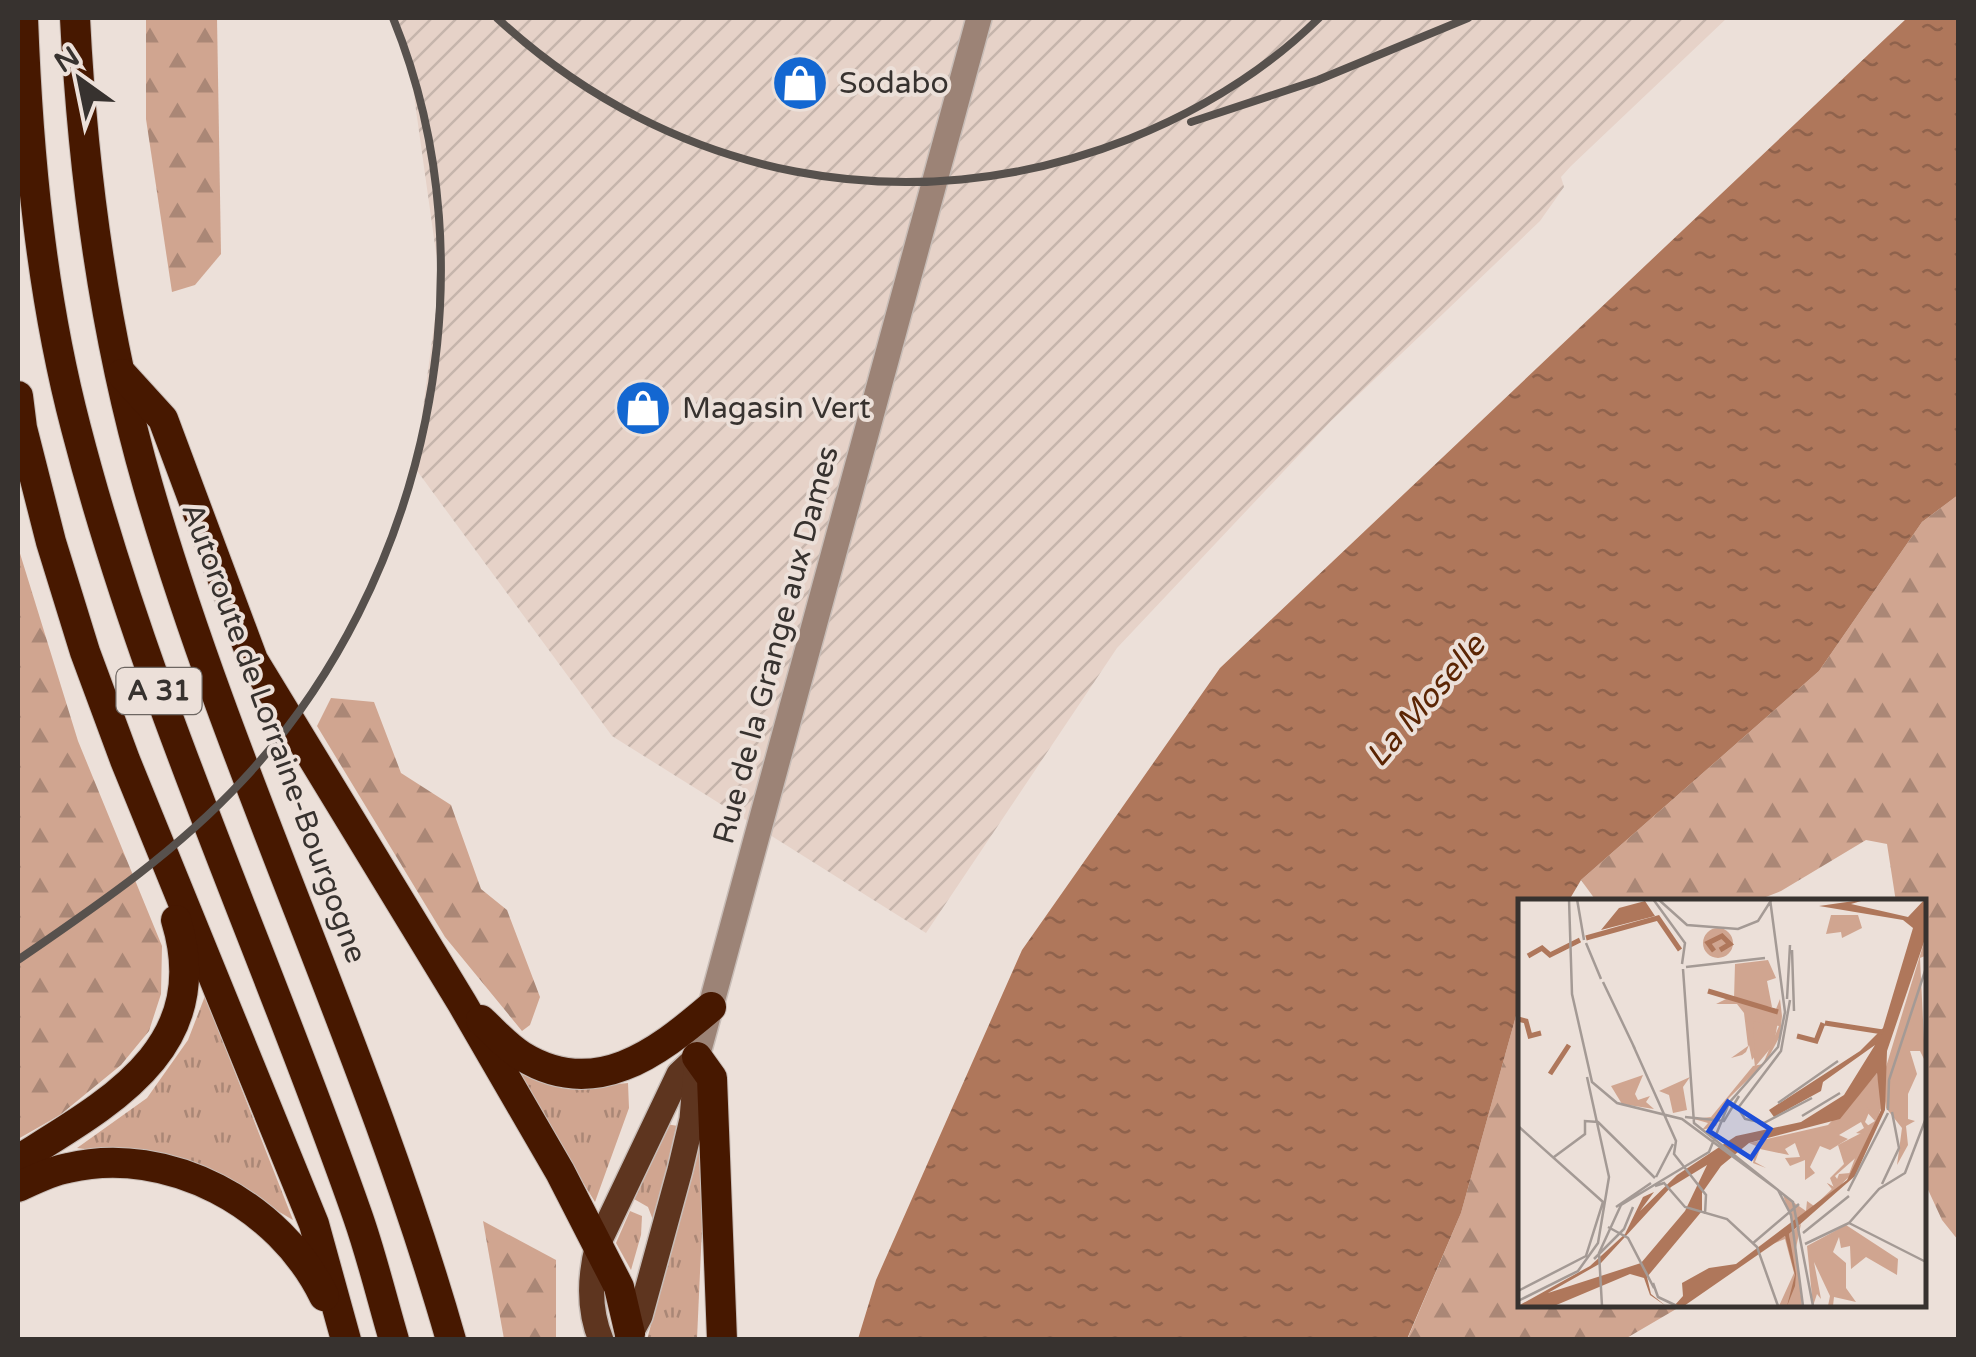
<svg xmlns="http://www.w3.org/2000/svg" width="1976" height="1357" font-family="'Varela Round',sans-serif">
	<defs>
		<pattern id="industrial-furrows" width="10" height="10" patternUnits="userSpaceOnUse" patternTransform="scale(2.5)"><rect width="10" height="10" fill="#e6d2c8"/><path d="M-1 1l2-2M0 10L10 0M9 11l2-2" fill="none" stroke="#c6b5ac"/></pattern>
		<pattern id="grass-tufts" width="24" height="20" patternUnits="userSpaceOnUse" patternTransform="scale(2.5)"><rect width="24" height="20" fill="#d0a590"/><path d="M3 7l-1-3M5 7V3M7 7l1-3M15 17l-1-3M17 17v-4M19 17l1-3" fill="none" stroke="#aa8776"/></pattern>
		<pattern id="forest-firs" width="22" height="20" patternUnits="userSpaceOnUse" patternTransform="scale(2.5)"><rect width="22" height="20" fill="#d0a590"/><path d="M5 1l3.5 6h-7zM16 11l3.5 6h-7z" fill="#aa8776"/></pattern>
		<pattern id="water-ripples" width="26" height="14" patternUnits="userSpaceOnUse" patternTransform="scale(2.5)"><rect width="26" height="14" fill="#af775b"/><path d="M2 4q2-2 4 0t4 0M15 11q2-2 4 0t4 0" fill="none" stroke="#8f624c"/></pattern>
	</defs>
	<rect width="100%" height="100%" fill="#ece0d9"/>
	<path fill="url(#industrial-furrows)" d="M394,18H1727L1571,166L1561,177L1564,187L1540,221L1331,421L1117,648L926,933L612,736L415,468L440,281L409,60Z"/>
	<g fill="url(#grass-tufts)">
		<path d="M205,996L293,1220L197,1164L77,1148L147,1098L188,1040Z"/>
		<path d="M522,1071L578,1088L628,1083L629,1108L595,1202L518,1078Z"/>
		<path d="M666,1124L678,1126L680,1136L653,1220L648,1207L634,1199Z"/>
		<path d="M701,1134L704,1184L697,1339L647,1340Z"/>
		<path d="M630,1211L642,1216L641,1235L631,1270L616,1243Z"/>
	</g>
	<g fill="url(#forest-firs)">
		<path d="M146,18H217L221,254L195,285L172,292L146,119Z"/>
		<path d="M1958,495V1240L1942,1220L1924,1181V902H1896L1887,844L1866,840L1781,891L1753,902H1597L1581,880L1819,671L1922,522Z"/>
		<path d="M18,547L78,741L162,946L161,994L149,1031L121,1065L60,1115L18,1139Z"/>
		<path d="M331,698L374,702L401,773L451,805L481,889L507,910L540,997L530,1025L522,1031L445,937L317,726Z"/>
		<path d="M1521,998V1304L1683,1305L1625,1339L1407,1340L1461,1213Z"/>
		<path d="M483,1221L556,1260V1339H504Z"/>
	</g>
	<path fill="url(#water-ripples)" d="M1907,18H1958V495L1922,522L1819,671L1581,880L1568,902H1521V998L1461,1213L1407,1339H858L876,1280L1022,950L1220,668Z"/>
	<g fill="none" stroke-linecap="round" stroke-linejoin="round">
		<g stroke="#c8bdb7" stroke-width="28">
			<path id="minor" d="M697,1057L979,18"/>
		</g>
		<g stroke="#c8bdb7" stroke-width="28">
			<g id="major">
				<path d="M601,1340C588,1309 590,1275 598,1244L679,1074L697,1057"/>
				<path d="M627,1340L640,1316L680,1170L692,1119L697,1057"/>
			</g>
		</g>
		<g stroke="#c8bdb7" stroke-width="32">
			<g id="highway">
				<path d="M23,18C28,154 41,295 76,428C146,699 266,953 358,1217C372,1257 382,1299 394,1340"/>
				<path d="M75,18C83,176 104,334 148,486C232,777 368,1049 451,1340"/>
				<path d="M122,374L163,419L253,660L462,1003L560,1172L619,1287L630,1334"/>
				<path d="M18,396L22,428L51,542L85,652L125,760L314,1224L346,1340"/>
				<path d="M481,1020C494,1032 507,1047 522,1056C595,1101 657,1053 711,1007"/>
				<path d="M697,1057L712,1078L722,1340"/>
				<path d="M18,1160C109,1103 215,1048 176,920"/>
				<path d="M18,1187C33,1180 51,1171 68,1168C168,1144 280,1205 324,1296"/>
			</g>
		</g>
		<use href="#minor" stroke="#9c8376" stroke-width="25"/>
		<use href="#major" stroke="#5e351f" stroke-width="25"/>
		<use href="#highway" stroke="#471800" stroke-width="30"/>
		<g stroke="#57514d" stroke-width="8">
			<path d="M497,18C671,179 908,226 1129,139C1199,111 1265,71 1319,18"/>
			<path d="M1191,122L1318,80L1468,18"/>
			<path d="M18,960C98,905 176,852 242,781C427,584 496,270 393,18"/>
		</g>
	</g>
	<defs>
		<g id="shop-disc" transform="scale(2.875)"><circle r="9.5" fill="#1367d1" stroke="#ece0d9"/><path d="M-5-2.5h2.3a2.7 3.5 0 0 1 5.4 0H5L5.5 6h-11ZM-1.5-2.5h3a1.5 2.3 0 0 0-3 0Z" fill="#fff"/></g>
	</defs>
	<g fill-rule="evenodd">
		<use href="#shop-disc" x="800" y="83"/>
		<use href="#shop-disc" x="643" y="408"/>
	</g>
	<g text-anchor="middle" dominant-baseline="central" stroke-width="8" stroke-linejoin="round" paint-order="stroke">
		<rect fill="#ece0d9" stroke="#6d6662" stroke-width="2.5" x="116.5" y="668" width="85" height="46" rx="8"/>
		<g font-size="28" font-weight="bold" fill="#37322f">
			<text x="159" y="691">A 31</text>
		</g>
		<g font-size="30" fill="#37322f" stroke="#ece0d9" text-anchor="start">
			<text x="839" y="83">Sodabo</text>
			<text x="682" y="408">Magasin Vert</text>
		</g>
		<g font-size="30" fill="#37322f" stroke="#ece0d9">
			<text transform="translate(776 645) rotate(-75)">Rue de la Grange aux Dames</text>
			<text transform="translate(274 733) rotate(70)">Autoroute de Lorraine-Bourgogne</text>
		</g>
		<g font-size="32" font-style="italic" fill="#5b2504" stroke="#ece0d9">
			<text transform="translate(1426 701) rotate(-49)">La Moselle</text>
		</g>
	</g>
	<g transform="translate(1518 899)">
		<rect width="408" height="408" fill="#ece0d9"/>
		<path d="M313,16H340L344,29L324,39L323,33L308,35ZM250,61L258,79L249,82L254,108L234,107L261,120H238L260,122L256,145L237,168L230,105L216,100L217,65ZM359,174L364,207L343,260L321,289L275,326L265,296L288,312L289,302L296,307L314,290L309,284L316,288L321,275H331L349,227L357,222L337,200ZM125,176L117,195L120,201L132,197L128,203L136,210L104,205L93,187Z" fill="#d0a590"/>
		<path d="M185 44a15 15 0 1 1 30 0a15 15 0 1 1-30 0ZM407,40V57L402,59L407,162L402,152H392L399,175L390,195V220L397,222L388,227L390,246L379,266L384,229L368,209L364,181ZM192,93L258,110L262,100L264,117L262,137L248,163L211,199L198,227L184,231L190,224L176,220L193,218L235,167L245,165L261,127L235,122L237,157L234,161L231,146L228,153L224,156L213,159L230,147L226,114L219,105H198L208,100ZM359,175L364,205L355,233L334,275L306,301L314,290L309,284L316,288L326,280L321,275L332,274L344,251L351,236L338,234L346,229L343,223L321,236L330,240L312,251L302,247L292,268L297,274L287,281V261L272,267L267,259L282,258L277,244L267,250L271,256L242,250L237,263L248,269L235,264L238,247L231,244L310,226L345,189L339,200L352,211L347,223L354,230L361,211ZM283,325L278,349L284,407H261L276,374L267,340L242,350L267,337L273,353L271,335ZM328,326L380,360L379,376L348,358L333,370L332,347L323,349L321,338L315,353L328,364V389L338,403L316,398L315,407H310L312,397L296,363L303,400L299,395L295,407L289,347Z" fill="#d0a590"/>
		<path d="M351,230L342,255L317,277L322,284L316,289L312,279L326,265L320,246Z" fill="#d0a590"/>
		<path d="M172,178L165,188L169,211L155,214L151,196L141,192Z" fill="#d0a590"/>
		<path d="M350,0L333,5L390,18L407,0V40L369,152L367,211L337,277L271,335L278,375L277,387L269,407L277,376L267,337L166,407H156L165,397L164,384L191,369L218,365L329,281L363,211L359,174L322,220L231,244L203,267L184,294V312L129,378L133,395L148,407L132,396L126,379L112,375L36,407H0L72,367L107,335L125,298L136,293L122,312L159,276L218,237L283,223L326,196L357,146L305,183L303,192L256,218L251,211L342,152L365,129L395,29L385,21L301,7ZM189,266L167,312L123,364L30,394L83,364L153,288ZM127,2L137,17L83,31L101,9Z" fill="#af775b" fill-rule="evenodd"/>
		<path fill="none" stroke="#af775b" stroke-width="5" d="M68,39L140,19L162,51M196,52L190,44L204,37L212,45L202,51M10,57L24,49L32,56L62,41M190,92L260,113M0,120L8,122L12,137L23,134M307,124L365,133M279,137L298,142L305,124M32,175L51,146"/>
		<path fill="none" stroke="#a49a95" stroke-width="2.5" d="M51,0L54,95L74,183L99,204L164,220L260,291L273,316L285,407M59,0L66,41M135,0L167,44L164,65M140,0L169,26L220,30L240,22L254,0M68,44L83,80M274,51L276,112M168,68L247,59M165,70L176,224L275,303L295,407M85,83L117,150M269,100L272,46M272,101L263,152L220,209L227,220L246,224L294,199M115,146L158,242L156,255L188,296L187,315M260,204L320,162M370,211L371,181L408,69M284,217L322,194M167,218L206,222L221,197M0,227L85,303L68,357L0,392M36,258L67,235V222L80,223L137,279M138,278L155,245M364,285L381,249L374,213M137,287L146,284L167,308L209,320L239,348L260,407M330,292L370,214M98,308L133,284M331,324L408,363M90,328L110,339L136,389M285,334L331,297M234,345L281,305M287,345L331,324L361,290L387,274L408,219M76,360L106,330L115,308M135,384L140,398L159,407M0,402L60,372L80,344L91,278L69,178M84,407L81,354L103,306L191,253L211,204L260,148L267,113L252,0"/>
		<path fill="#1d4ed8" fill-opacity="0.15" stroke="#1d4ed8" stroke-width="5" d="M210,203L252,230L233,259L191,232Z"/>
		<rect width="408" height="408" fill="none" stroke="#37322f" stroke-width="5"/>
	</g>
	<rect width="1976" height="1357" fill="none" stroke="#37322f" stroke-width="40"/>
	<g transform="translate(80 80) rotate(327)" stroke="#ece0d9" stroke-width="8" paint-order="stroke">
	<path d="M0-8L18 38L0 25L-18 38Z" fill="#37322f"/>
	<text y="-15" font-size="28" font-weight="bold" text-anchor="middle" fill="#37322f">N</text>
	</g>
</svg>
